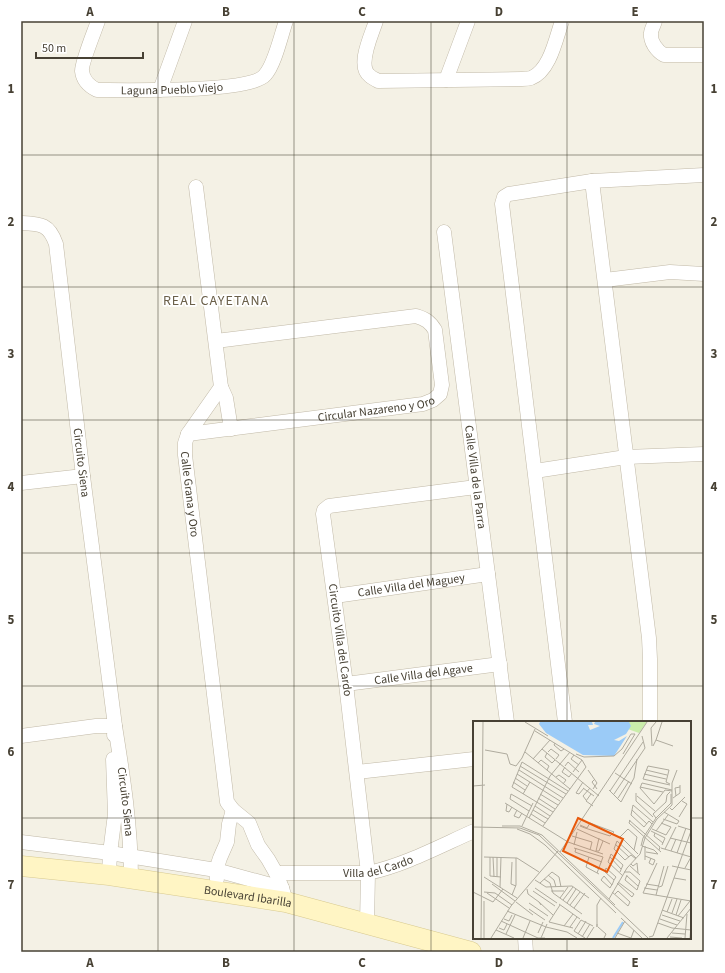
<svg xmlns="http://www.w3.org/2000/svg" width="725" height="973" font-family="'Source Sans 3',sans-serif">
	<rect width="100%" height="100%" fill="#f4f1e5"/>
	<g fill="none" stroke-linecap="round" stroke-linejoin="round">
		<g stroke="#c1b9a7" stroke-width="15">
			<g id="street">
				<path id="s1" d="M98,21C95,30 81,64 82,71C83,81 89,86 97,90C124,90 251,93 265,75C275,64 281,35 286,21"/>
				<path d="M376,21C372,34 356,66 370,76C372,78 375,79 378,81L522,79C525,79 528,79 531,78C550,71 556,38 562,21"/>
				<path d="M655,21C654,25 651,30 651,33C650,42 657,51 664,55H704"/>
				<path d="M446,80L468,21"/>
				<path d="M160,90L185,21"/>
				<path d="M592,181L649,638L650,659V722"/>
				<path id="s2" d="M196,187L221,387L188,434L185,443V455L227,802L233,810L249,823L258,845L268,859L276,873L282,888L286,902"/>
				<path id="s3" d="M21,223C41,224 49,224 56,244L83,476L115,726C123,776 131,827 131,878"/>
				<path id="s4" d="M444,232L507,722"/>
				<path d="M605,280L670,272L704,274"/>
				<path d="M221,387L226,398L231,429"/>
				<path id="s5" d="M188,434L423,404L433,400L440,394L442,385L435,330C430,322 426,319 416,316L216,341"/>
				<path d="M535,471L626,457L704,454"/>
				<path d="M21,483L83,476"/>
				<path id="s6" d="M335,596L488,574"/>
				<path id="s7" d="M346,684L500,664"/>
				<path d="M565,722L502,204L504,197L509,194L592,181L704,175"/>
				<path d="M21,736L96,726H115L114,735"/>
				<path d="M357,772L474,759"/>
				<path d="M21,842L110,853L216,870L282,888"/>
				<path id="s8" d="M276,873H368C405,865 440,846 474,831"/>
				<path d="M109,875L110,853L115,814L113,759"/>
				<path d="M217,879L216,870L220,858L227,842L229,824L233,810"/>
				<path d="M367,924L368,873L346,684L323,514L324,510L329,506L476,487"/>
				<path d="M525,938L526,952"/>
			</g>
		</g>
		<g stroke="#d8ca90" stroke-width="21">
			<g id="secondary">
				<path id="s9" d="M21,866L109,875L286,902L471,952"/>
			</g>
		</g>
		<use href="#street" stroke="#fff" stroke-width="14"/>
		<use href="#secondary" stroke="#fff5c4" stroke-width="20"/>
	</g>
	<path fill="none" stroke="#474134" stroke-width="1" stroke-opacity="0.55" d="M158,21V952M294,21V952M431,21V952M567,21V722M21,155H704M21,287H704M21,420H704M21,553H704M21,686H704M21,818H474M690,818H704M567,938V952"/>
	<g text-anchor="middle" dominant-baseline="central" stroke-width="3.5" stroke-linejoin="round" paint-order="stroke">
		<g font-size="12" fill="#474134" stroke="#fff">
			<text stroke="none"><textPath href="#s1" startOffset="153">Laguna Pueblo Viejo</textPath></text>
			<text stroke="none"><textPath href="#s5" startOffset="190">Circular Nazareno y Oro</textPath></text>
			<text stroke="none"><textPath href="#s3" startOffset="265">Circuito Siena</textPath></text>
			<text stroke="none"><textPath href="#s4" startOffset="247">Calle Villa de la Parra</textPath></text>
			<text stroke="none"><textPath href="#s2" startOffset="320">Calle Grana y Oro</textPath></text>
			<text stroke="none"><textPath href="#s6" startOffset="77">Calle Villa del Maguey</textPath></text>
			<text transform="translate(340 640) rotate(82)">Circuito Villa del Cardo</text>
			<text stroke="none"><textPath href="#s7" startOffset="78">Calle Villa del Agave</textPath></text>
			<text stroke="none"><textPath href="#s3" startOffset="607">Circuito Siena</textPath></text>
			<text stroke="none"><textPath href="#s8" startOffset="103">Villa del Cardo</textPath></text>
			<text stroke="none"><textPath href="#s9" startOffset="229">Boulevard Ibarilla</textPath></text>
		</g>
		<g font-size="14" letter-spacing="1" fill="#6b604a" stroke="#fff">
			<text x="216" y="301">REAL CAYETANA</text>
		</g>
	</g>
	<g transform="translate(473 721)">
		<rect width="218" height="218" fill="#f4f1e5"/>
		<path d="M135,1H174L166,12Z" fill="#caedaa"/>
		<path d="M67,1H119L120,4H115L117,9L127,5L121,3L122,1H156L158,5L153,13L141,19L146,20L154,15L141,35L110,34L73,12L66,3Z" fill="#9bcbf7"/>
		<path fill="none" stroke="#9bcbf7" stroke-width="2" d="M140,217L150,201"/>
		<path fill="none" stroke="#afab9e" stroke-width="1" d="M52,1L75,15M62,10L109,39L113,46L70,105M183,19L189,1M82,22L81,24L88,30L91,28M179,25L178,7L183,1M180,25L183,19L200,25M69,28L126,75M12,29L34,33L37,43L43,45L49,37L62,8M52,31L97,68M75,31L78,28L86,34L83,38M74,32L72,36L79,42L82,39M103,33L111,36L141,35L149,28L158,13H162M150,33L162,13M101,34L98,38L106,44M60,38L77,19M65,42L68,39L76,45L74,49M47,45L93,73M92,45L95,41L106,51M92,46L89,51L96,56L99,52M46,49L90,77M115,49L124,62L120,68M173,49L194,54M100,51L109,39M142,52L159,63M44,53L87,80M171,53L193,58M83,56L86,54L93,59L90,63M42,57L54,65M122,58L119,61L124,68M40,61L52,69M110,61L103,72L106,73L111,67M197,64L170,58L175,45L196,49L193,61L197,63M0,65L12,64M167,66L190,71M110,67L121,75M136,69L148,81L161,57L164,38M199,69L169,62L167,67L181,83L192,69L199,70M137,70L170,21M163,72V80L180,96M50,73L57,61M67,73L85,84M118,73L113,80L120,85M141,73L172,27L169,15M164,75L182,90M203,75L202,67L207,66M65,77L82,88M145,77L156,60M200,77L207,72V64M113,79L110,75L117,67M32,82L95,121L130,133M34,83L33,90L36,91L39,86M62,85L77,95M197,87L199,89L212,76M44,89L41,95L46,97L49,92M60,89L75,98M159,89L174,103M56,90L37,78L38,73L59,85M80,91L39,66L49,41L95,70M58,93L72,102M206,96L214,83L209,80M56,97L77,55L97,31M183,97L180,93L193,81L194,74L197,71M190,98L204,103L206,100L191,91M156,99L187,126L186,129M157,99L156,102L188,131M179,103L176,100L171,106L158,94L160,84L180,101M29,105H47L69,114L142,184M49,105L60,82M107,105L112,107L137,115L141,111L117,102L114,107L107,104M205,105L218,109M0,106L47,107L66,114L175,217M44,108L57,113L72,124L143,192M104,108L137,123M179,108L193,114L198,106L188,102M178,110L192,117L189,124M183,110L195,94M182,112L181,115L190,122M99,115L119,121L117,129M126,117L123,130H126L130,120M197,117L218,122M142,123L156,136M101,124L104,111M168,125L170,117L183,97L198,82V73M169,125L181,129L185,133L173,131M101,127L130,136L124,152M103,127L102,131L129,141M188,127L218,136M192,128L203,106M161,129L164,116L155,108L147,116L150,118L165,133M198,130L203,118M87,131L174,1M204,132L213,107M172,135L182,139L180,144L176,142L178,137M11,136L44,137L66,151M17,136V155L28,156M20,136L21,156M24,136V156M116,136L113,146L126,153M137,136L148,148M163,138L158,134L152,139L141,128L144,120L163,137M172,139V125M39,141L38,163L43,165M113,141L126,148M184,142L170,172L218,180M158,143L160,145L164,142L165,152M157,145L167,154M199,145L218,149M212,147L218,136M147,151L150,144L138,133L135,141L150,155M151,151H157L167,160L164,169L152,159L154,154M75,154L81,159L83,166M154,155L165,165M11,156L44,177M201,157L213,159M71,158L77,162L80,172L109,193M62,159L73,166L99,165L116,177M67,162L79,151L86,156L88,166M144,162L159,176L161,173L145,161M19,163L42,180M173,163L186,165M139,164L131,155L128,159L137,167L138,165L139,164L141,159L143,156L133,147L132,151L141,159M27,166L28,136M186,166L189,165L195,145M62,167L84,182M171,167L184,169M54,168L55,173L66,181M60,170L82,185M78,170H91M0,171L20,181L30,168M11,171L22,172L39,184M139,171L155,185L157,181L145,170L142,173M14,172L36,187M39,174L43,164V137M183,174L191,145M87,177L95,166M136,178L154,147L167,133L172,117L184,98L199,84V62L204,49M90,179L100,166M11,180V217M43,181L60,194M56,182L75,195M94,182L103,168M86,183L107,198M68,184L66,181L80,194M87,184L76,201L100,207M97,184L107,171M101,187L112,172M56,188L72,199M189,189L211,197M34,190L73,206L94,211L104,217M194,191L199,178M199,192L204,178M189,194L207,200M203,194L208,179M205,195L217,180M148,197L169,217M31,198L36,200L39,194M187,198L204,204M28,200L65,217H72M185,202L199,207L218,209M124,203V206V184L128,177M91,205L100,193M97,206L104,196M125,206L133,213L131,217M26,207L31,209L34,203M23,209L41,217M65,212L70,201M144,212L158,217L161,209M199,212L212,213M33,213L42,194M105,213L113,200M109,216L117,203M176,216L180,215L218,110M197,216L209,217M8,217L10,1M18,217L38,185L85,130M50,217L57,200M68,217L74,203M112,217L101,210L108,199L120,205M114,217L121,206M142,217L152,200M194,217L218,187M212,217L214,193M217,217L218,204"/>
		<path fill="#e8590c" fill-opacity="0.15" stroke="#e8590c" stroke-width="2" d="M105,97L150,118L134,151L90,130Z"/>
		<rect width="218" height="218" fill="none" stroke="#474134" stroke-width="2"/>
	</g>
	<rect width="725" height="973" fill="none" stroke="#ffffff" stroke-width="44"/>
	<path d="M36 52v6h107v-6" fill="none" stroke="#474134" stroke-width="2"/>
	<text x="42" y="52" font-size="12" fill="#474134" stroke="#ffffff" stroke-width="3" paint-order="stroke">50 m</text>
	<rect x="22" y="22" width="681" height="929" fill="none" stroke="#474134" stroke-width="1.5"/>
	<g font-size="13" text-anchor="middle" font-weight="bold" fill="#474134">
		<text x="90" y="16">A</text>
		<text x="226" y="16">B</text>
		<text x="362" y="16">C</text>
		<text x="499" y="16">D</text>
		<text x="635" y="16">E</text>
		<text x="11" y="93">1</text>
		<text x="714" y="93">1</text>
		<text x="11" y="226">2</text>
		<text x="714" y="226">2</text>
		<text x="11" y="358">3</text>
		<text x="714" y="358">3</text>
		<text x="11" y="491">4</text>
		<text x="714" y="491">4</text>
		<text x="11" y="624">5</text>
		<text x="714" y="624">5</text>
		<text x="11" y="756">6</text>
		<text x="714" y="756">6</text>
		<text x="11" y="889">7</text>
		<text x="714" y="889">7</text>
		<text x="90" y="967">A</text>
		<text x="226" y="967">B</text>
		<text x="362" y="967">C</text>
		<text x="499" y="967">D</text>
		<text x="635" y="967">E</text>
	</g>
</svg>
